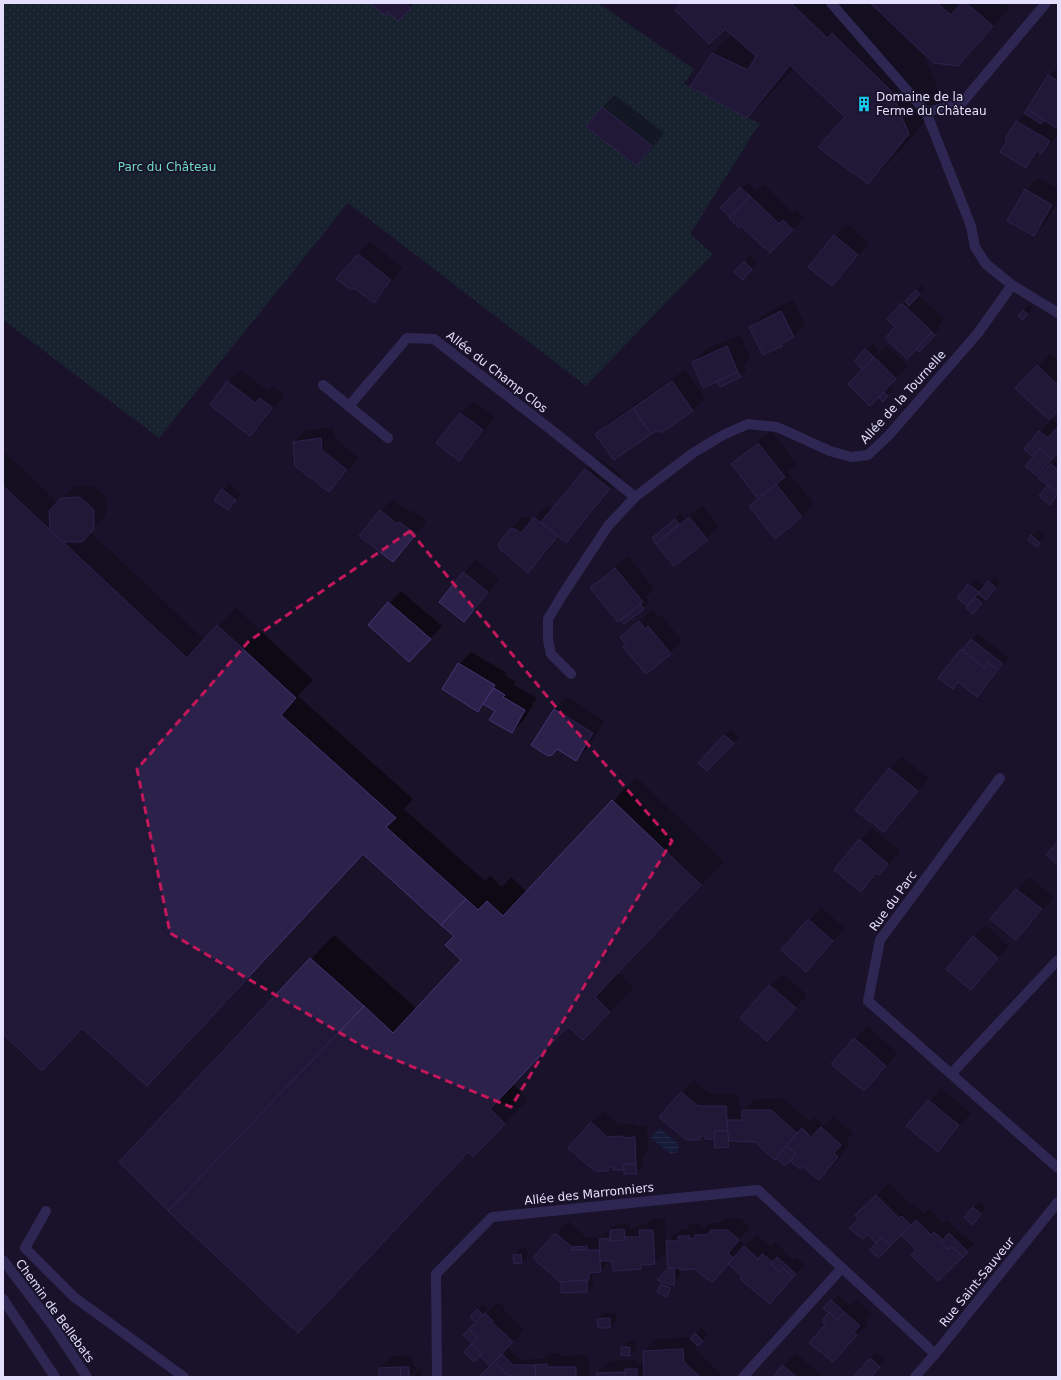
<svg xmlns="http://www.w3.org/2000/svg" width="1061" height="1380" font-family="'DejaVu Sans',sans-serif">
	<defs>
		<pattern id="park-dots" width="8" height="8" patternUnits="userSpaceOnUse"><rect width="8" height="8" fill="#173334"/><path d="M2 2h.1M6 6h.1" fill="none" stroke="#395052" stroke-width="1.8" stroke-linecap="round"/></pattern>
		<pattern id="water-rules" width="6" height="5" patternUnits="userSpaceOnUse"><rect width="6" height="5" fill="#14264e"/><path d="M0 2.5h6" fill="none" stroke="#364568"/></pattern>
	</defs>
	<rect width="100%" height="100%" fill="#19132a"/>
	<path fill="url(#park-dots)" d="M3,3H598L694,69L684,84L747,118L760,123L690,234L713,254L586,386L348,203L159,438L3,320Z"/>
	<path fill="url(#water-rules)" d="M659,1128L679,1145L677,1153L674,1152L672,1155L651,1138Z"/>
	<g fill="#0007" fill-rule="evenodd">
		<path d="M371,3H415L398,20L389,12L386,15Z"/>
		<path d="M683,3H859L861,5L864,3H1006L1010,7L976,46L957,65L897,28L896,29L925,57L942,100L902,149L868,183L846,116L794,67L781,83L747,117L713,54L732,34L725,28Z"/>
		<path d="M1058,67V133L1053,140L1041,153L1040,152L1026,167L1008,141L1006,139L1017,121L1025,114L1049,76Z"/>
		<path d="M615,95L664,133L649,152L637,164L588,127L602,107Z"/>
		<path d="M1038,178L1058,189V201L1046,223L1034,235L1026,190Z"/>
		<path d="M747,182L756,191L763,184L792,212L795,209L804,217L783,240L740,208H722Z"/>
		<path d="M847,224L869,243L844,273L832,285L835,236Z"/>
		<path d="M370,242L403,268L386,289L374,302L358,255Z"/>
		<path d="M750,256L757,262L748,272L744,262Z"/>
		<path d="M922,285L925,287L918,295L944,319L937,326L940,328L919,350L897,327L902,304Z"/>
		<path d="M793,300L805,324L793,336L786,340L781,345L750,327L763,315Z"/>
		<path d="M1029,305L1033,308L1023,319L1019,315Z"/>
		<path d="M740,335L750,358L744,365L746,370L740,376L718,380L693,362L705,350Z"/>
		<path d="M872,344L879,351L876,354L877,355L887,346L908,366L889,385L893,389L883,400L879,396L869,364L868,362L855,361Z"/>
		<path d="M1050,354L1058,361V409L1038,366Z"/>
		<path d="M240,370L268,391L272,386L284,395L263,423L250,435L211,405L228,382Z"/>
		<path d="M685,370L705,398L693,410L661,431L659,428L597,434L609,422Z"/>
		<path d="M473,401L495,417L471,447L459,460L437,443L461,413Z"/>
		<path d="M1052,419L1058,424V452L1037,475L1034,456L1026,449Z"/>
		<path d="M333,427L334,437L359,458L341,479L329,491L294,442L306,430Z"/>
		<path d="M771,431L797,464L788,472L814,504L801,516L775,538L751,506L758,498L732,464L744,452Z"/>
		<path d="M3,451L58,503L75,486H93L106,498V515L90,532L205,640L236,608L313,680L298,696L413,799L404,809L485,881L490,876L502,887L511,877L527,892L636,777L724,861L618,973L634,988L583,1039L569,1025L513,1084L528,1099L473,1156L469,1151L298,1332L311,959L334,935L417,1009L462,960L455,936L364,853L147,1085L83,1027L60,1051L3,1033Z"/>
		<path d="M598,457L622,476L579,529L566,542L560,536L541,559L528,572L510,530L523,517H528L532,521L547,505L553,510L585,470Z"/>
		<path d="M1057,459L1058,495L1050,503L1049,485L1051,465Z"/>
		<path d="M229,484L241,494L228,509L223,490Z"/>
		<path d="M393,499L410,512L412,510L427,522L405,548L393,560L380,511Z"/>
		<path d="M702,505L719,527L707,539L674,564L657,543L659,532L681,514L685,519Z"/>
		<path d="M1038,530L1046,536L1037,546L1029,540Z"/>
		<path d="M628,556L654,589L646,597L649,602L643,608L626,616L591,589L603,576Z"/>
		<path d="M476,560L499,579L476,608L464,620L441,602L464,573Z"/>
		<path d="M995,576L1001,582L979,606H969L958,598L975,579L985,587Z"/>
		<path d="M401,591L442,626L421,648L369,625Z"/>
		<path d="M652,609L658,617L661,615L682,641L670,653L624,647L627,644L621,637Z"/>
		<path d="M977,634L1009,658L989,683L977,696L959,681L953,688L962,650Z"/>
		<path d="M471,652L507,673L505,675L516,682L514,685L537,698L524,720L512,732L496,711L485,704L478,711L459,664Z"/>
		<path d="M567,697L604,721L588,747L576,759L558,748L552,754L532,745L555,709Z"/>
		<path d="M731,729L739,737L713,764L700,762Z"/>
		<path d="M901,757L929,778L896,819L884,831L889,769Z"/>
		<path d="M872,828L900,851L891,862L879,874L878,873L861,891L860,840Z"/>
		<path d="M1029,877L1054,897L1016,939L991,919Z"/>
		<path d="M821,908L845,928L806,970L809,920Z"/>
		<path d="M986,925L1009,946L971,989L974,937Z"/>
		<path d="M782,974L807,995L779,1027L770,986Z"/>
		<path d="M867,1026L898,1053L864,1090L833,1064Z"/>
		<path d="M694,1080L710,1094H738L739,1108H745L755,1099L783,1098L810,1122L815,1117L824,1126L833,1116L853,1133L846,1140L850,1144L832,1167L819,1179L803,1165L800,1167L791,1160L757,1141H734L729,1146L715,1138L706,1136L703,1135L700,1139H687L661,1116ZM787,1146L800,1157L799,1158L786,1148Z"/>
		<path d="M941,1088L971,1113L950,1138L938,1150L907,1126Z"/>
		<path d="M604,1111L619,1125L635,1124V1126H647L648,1151L642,1157V1167L636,1173L614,1166H611L607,1170L591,1123Z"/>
		<path d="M889,1183L912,1207L914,1204L924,1214L929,1209L943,1224L947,1220L963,1236L965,1235L974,1244L967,1251L917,1250L901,1234L877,1243L860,1218L857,1215Z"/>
		<path d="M979,1202L986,1208L973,1224V1208Z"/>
		<path d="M665,1218L666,1243L679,1230L686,1229L691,1224H701V1227H705L708,1223H719L724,1218H740L750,1227L739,1240L745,1246L757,1235L771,1247L775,1242L784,1250L782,1251L792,1260L795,1257L805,1265L769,1303L744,1276L729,1263L711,1282L695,1268L680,1269L681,1275L679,1278L675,1282L672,1289L666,1295L659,1291L665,1282L669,1269L668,1250L654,1263L645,1264L641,1268L613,1258L600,1271H596L592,1275L593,1285L587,1291L562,1292V1282L563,1280L534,1258L568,1221L584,1235V1238L599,1237V1240L612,1227H614L617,1224H629L630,1229L635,1228L638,1226L646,1225L652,1219Z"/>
		<path d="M527,1248L528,1256L522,1262L514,1255L520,1249Z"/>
		<path d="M838,1295L850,1306L857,1300L872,1313L865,1320L868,1323L845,1348L827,1324L830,1313L825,1308Z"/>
		<path d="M498,1302L505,1308L504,1310L524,1330L507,1348L520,1360L542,1359L549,1353H559L560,1356L588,1355L590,1377H481L492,1366L480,1354L473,1343L465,1335L477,1323L478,1310L484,1304L488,1309L483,1314L485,1315Z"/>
		<path d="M604,1313H616V1321L610,1327L598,1319Z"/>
		<path d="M701,1328L708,1334L698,1345L695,1343L696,1350L721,1374L718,1377H593L598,1375L597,1373L610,1361L637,1360V1364L644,1363V1351L656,1339L692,1337Z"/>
		<path d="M628,1341H636V1349L630,1355L622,1347Z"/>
		<path d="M876,1352L885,1360L870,1377H854Z"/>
		<path d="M795,1353L823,1376L774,1377Z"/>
		<path d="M412,1355L414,1367H419L409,1377H380V1368L392,1356Z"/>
		<path d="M421,1368V1377H412Z"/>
	</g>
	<g fill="#2c214a" stroke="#463474">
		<path d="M369,3H405L411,8L398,21L388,12L386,16Z"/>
		<path d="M681,3H791L827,38L832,33L891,91L909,134L868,184L818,147L845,117L790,65L747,118L690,87L712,53L748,70L756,56L725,29L709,44L675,10Z"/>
		<path d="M870,3H937L951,15L961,3H966L993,26L958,66L934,63Z"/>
		<path d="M1048,75L1058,81V125L1056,128L1027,109Z"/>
		<path d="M602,107L652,146L637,166L586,127Z"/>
		<path d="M1027,109L1044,120L1041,124L1024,113Z"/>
		<path d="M1016,121L1050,141L1041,154L1037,151L1026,168L1000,152L1007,141L1005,139Z"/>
		<path d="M740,187L750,196L730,217L720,208Z"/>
		<path d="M1025,189L1052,205L1034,236L1007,221Z"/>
		<path d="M750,196L779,224L783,220L793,230L770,253L741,226L739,228L729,218Z"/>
		<path d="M834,235L858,255L832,286L808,267Z"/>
		<path d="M358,254L391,280L374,303L354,288L351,290L336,279Z"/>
		<path d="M744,261L752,269L743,280L734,272Z"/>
		<path d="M916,290L920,294L909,306L905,301Z"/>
		<path d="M902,303L932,332L907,359L885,338L895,327L887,319Z"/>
		<path d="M1023,310L1028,314L1023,320L1018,316Z"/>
		<path d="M781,311L794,337L781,344L782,346L763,355L749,327Z"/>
		<path d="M932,332L935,335L919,352L916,349Z"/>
		<path d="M727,346L738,372L703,388L692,362Z"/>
		<path d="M865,349L874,357L862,369L854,361Z"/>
		<path d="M874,357L896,379L870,406L848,384Z"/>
		<path d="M1037,365L1058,385V410L1049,420L1015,388Z"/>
		<path d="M738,372L741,377L720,387L717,381Z"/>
		<path d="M227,381L255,403L260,398L273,408L250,436L210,405Z"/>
		<path d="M672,381L693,411L661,433L659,430L651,434L633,408Z"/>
		<path d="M884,392L888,396L883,402L879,398Z"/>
		<path d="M633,408L651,434L614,460L595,434Z"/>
		<path d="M460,413L483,430L459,461L436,443Z"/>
		<path d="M1058,426V452L1052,459L1040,448L1033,457L1024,449L1039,431L1048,438Z"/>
		<path d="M321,438L322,450L347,470L329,492L295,466L293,442Z"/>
		<path d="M758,443L785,477L758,499L731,464Z"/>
		<path d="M1040,448L1052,459L1037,476L1025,466Z"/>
		<path d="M1051,464L1058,470V493L1038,478Z"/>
		<path d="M585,469L610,489L566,543L541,522Z"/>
		<path d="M776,484L802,517L775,539L749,506Z"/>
		<path d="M1048,485L1058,493L1050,505L1039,496Z"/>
		<path d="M3,486L187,658L217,625L296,698L281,715L396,818L386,827L466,899L441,925L363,854L147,1086L82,1028L42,1071L3,1034Z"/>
		<path d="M222,489L236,500L228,510L214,500Z"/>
		<path d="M80,497L94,510V529L82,542H63L50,530L49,511L61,498Z"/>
		<path d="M380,510L397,524L399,522L416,534L393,562L359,536Z"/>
		<path d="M534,517L558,536L528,573L499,548V543L510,529H515L521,533Z"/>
		<path d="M689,517L708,540L674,566L656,544Z"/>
		<path d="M675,519L679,524L656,544L652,538Z"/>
		<path d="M1031,535L1040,543L1037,547L1028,540Z"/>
		<path d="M615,568L643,602L618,622L590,588Z"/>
		<path d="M463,572L488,592L464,622L439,602Z"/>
		<path d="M988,581L996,588L986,600L978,594Z"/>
		<path d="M968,584L979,592L967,606L957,598Z"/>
		<path d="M975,597L982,603L973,614L966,608Z"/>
		<path d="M388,602L431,639L409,662L368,625Z"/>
		<path d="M640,604L644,609L624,624L621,620Z"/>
		<path d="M639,621L645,629L648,626L671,654L646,674L623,647L626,645L620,637Z"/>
		<path d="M971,639L1003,664L998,670L988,663L984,668L962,650Z"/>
		<path d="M961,649L984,668L988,663L998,670L977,697L958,682L953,689L938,678Z"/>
		<path d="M458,663L495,685L478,712L442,689Z"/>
		<path d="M494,688L505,695L503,697L525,710L512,733L489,720L495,711L483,704Z"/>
		<path d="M554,709L593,733L576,761L557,749L552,755L548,756L531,745Z"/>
		<path d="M724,735L734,743L707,771L698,763Z"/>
		<path d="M889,768L918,791L884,832L855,810Z"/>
		<path d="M612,800L701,885L595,997L610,1012L583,1040L568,1026L490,1109L505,1124L473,1157L468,1152L298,1333L168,1211L364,1006L393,1033L461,960L445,945L454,936L441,925L466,899L478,910L487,901L503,916Z"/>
		<path d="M859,839L888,864L879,875L876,873L861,892L834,870Z"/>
		<path d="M1058,841V865L1046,855Z"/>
		<path d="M1016,889L1042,909L1016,940L990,919Z"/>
		<path d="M808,919L833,941L806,972L781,950Z"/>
		<path d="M973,936L998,958L971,990L946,969Z"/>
		<path d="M310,958L364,1006L168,1211L119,1162Z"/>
		<path d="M769,985L796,1008L767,1041L740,1018Z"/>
		<path d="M854,1038L886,1066L864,1091L831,1064Z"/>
		<path d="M681,1092L698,1106H726L728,1131H714L715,1139H705V1136H700V1140H686L659,1117Z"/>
		<path d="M928,1100L959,1125L938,1152L906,1126Z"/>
		<path d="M742,1110H771L797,1133L775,1160L758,1145L756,1142L728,1141L727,1120H742Z"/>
		<path d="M591,1122L607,1137L623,1136V1138L635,1137L636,1164H624V1170H613V1167H608V1171H595L568,1148Z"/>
		<path d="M821,1127L841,1145L834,1153L838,1157L819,1180L802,1166L800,1169L790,1161L796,1154L786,1146L802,1128L811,1137Z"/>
		<path d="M714,1131H728L729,1147L715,1148Z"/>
		<path d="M786,1146L796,1154L785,1166L776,1158Z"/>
		<path d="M624,1164H636L637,1174H624Z"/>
		<path d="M876,1195L899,1218L901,1216L911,1225L890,1246L882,1237L876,1243L867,1234L863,1239L849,1228L859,1218L855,1215Z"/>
		<path d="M973,1207L981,1214L973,1225L964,1217Z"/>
		<path d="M916,1220L931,1235L934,1232L943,1240L941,1242L948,1249L952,1247L963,1257L938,1281L911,1255L916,1250L901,1235Z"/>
		<path d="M624,1229L625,1240L610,1241V1230Z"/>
		<path d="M639,1230H653L655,1264L641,1265V1269L613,1271L612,1261H600L599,1239L611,1238L610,1241L625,1240V1237H640Z"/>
		<path d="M711,1230H728L739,1240L728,1253L733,1258L712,1283L695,1269L680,1270L679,1268H668L666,1241H678V1236H690L689,1239L695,1238V1235H707Z"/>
		<path d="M555,1233L572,1247V1250H599L601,1272L589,1273V1280L560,1282L533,1258Z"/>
		<path d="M949,1233L968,1252L963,1257L952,1247L948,1249L941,1242Z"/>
		<path d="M882,1237L890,1246L879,1258L869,1250Z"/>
		<path d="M587,1246V1249L572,1250V1247Z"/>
		<path d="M744,1246L758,1259L762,1254L773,1262L771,1264L779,1272L783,1268L793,1277L770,1304L740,1279L742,1276L728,1264Z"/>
		<path d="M521,1254L522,1263L514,1264L513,1255Z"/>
		<path d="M777,1257L796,1274L793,1277L783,1268L779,1272L771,1264Z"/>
		<path d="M668,1268H674L675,1282H674V1285H670L657,1280Z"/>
		<path d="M587,1280V1292L561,1293V1282Z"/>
		<path d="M661,1284L671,1288L667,1297L657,1292Z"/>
		<path d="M831,1300L844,1312L837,1320L823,1308Z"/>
		<path d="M477,1309L483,1315L476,1323L470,1317Z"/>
		<path d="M829,1312L837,1320L844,1312L860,1326L853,1333L857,1335L833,1362L809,1343L825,1325L822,1321Z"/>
		<path d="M485,1313L493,1321L492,1322L513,1342L490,1366L480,1356L482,1354L471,1344L478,1338L469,1329Z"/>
		<path d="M610,1318V1328H598L597,1319Z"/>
		<path d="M469,1329L478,1338L472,1343L463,1335Z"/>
		<path d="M695,1333L703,1341L698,1346L690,1339Z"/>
		<path d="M471,1344L482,1354L474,1362L464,1352Z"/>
		<path d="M621,1347H630V1356L621,1355Z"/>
		<path d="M683,1349L684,1362L700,1377H644L643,1351Z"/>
		<path d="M502,1354L513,1365H535L536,1377L509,1376L494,1362Z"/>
		<path d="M870,1358L880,1367L871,1377H853Z"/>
		<path d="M494,1362L509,1376L524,1377H479Z"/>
		<path d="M547,1364L548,1367H576V1377H536L535,1365Z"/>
		<path d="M782,1365L797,1377H773Z"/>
		<path d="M400,1367L401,1377H379V1368Z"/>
		<path d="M400,1367H409V1377H401Z"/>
		<rect x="625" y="1369" width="12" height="8"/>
		<path d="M625,1372V1377H597L596,1373Z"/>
	</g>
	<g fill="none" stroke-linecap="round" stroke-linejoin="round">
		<g stroke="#4a4285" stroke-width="10">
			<path d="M831,3L926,112L971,226L975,247L986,264L1012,285L1058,313"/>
			<path d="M926,112L961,104L1046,3"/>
			<path d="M323,385L388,438"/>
			<path d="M349,406L407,338L434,339L554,432L635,497"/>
			<path d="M571,674L551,654L548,640V619L563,594L608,526L635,497L693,453L723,435L748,424L777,427L830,451L851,457L868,455L889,435L978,333L1012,285"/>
			<path d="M1000,778L880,940L868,1001L1058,1168"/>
			<path d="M951,1074L1058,960"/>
			<path d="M46,1211L25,1248L74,1297L184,1377"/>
			<path d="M3,1260L53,1326L87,1377"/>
			<path d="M3,1299L55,1377"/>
			<path d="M437,1377L436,1274L492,1217L758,1190L935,1354"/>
			<path d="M743,1377L842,1268"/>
			<path d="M915,1377L935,1354L1058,1202"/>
		</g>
	</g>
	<path d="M0 0H1061V1380H0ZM410,531L570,724L672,841L511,1107L364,1047L170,933L137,769L249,641Z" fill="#19132a" fill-opacity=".55" fill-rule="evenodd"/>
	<path fill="none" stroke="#c2185b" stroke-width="3" stroke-dasharray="8 5" stroke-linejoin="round" d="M410,531L570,724L672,841L511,1107L364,1047L170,933L137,769L249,641Z"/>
	<defs>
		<g id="building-bare" transform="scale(1.2)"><path d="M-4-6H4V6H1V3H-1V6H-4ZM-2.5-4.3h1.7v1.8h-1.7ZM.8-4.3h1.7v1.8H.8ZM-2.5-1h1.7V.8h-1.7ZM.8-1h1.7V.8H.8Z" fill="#19c9ee" stroke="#19132a" stroke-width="2.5" paint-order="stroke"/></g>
	</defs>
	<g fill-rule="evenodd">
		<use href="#building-bare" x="864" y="104"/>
	</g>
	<g text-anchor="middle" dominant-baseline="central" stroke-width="3.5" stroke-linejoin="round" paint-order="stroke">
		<g font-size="12" fill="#e4dffd" stroke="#19132a" text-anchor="start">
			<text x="876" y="97">Domaine de la<tspan x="876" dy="14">Ferme du Château</tspan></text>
		</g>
		<g font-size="12" fill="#6fd9c6" stroke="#19132a">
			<text x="167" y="167">Parc du Château</text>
		</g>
		<g font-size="12" fill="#e4dffd" stroke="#19132a">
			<text transform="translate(497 372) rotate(38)">Allée du Champ Clos</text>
			<text transform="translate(903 397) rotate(-48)">Allée de la Tournelle</text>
			<text transform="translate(893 901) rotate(-54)">Rue du Parc</text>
			<text transform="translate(589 1194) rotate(-6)">Allée des Marronniers</text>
			<text transform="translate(977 1282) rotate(-51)">Rue Saint-Sauveur</text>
			<text transform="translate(55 1311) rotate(54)">Chemin de Bellebats</text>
		</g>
	</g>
	<rect width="1061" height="1380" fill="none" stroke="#e4dffd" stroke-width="8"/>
</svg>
